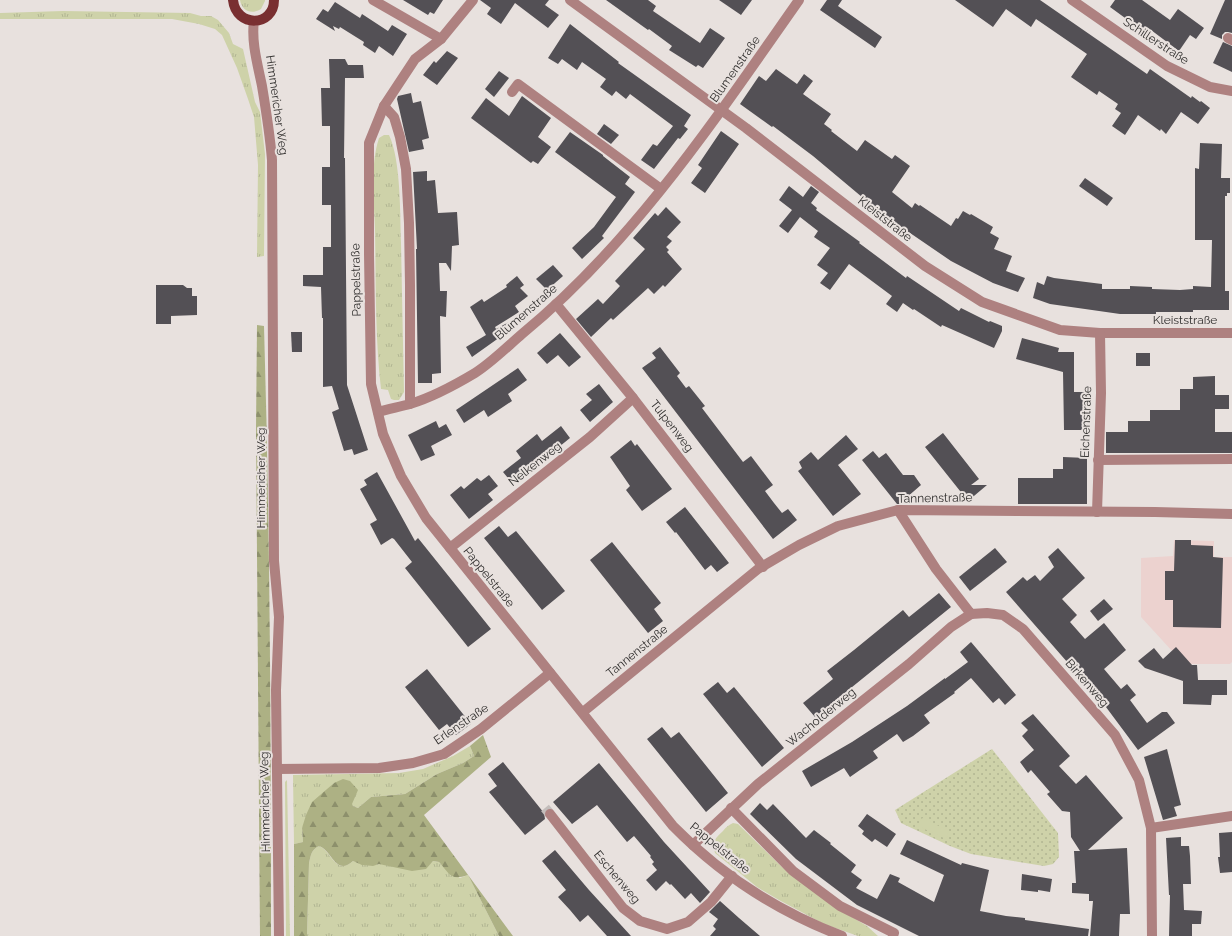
<svg xmlns="http://www.w3.org/2000/svg" width="1232" height="936" font-family="Raleway,sans-serif">
	<defs>
		<pattern id="grass-tufts" width="24" height="20" patternUnits="userSpaceOnUse"><rect width="24" height="20" fill="#ced2a9"/><path d="M3 7l-1-3M5 7V3M7 7l1-3M15 17l-1-3M17 17v-4M19 17l1-3" fill="none" stroke="#b1b592"/></pattern>
		<pattern id="forest-firs" width="22" height="20" patternUnits="userSpaceOnUse"><rect width="22" height="20" fill="#adb184"/><path d="M5 1l3.5 6h-7zM16 11l3.5 6h-7z" fill="#8d906c"/></pattern>
		<pattern id="park-dots" width="8" height="8" patternUnits="userSpaceOnUse"><rect width="8" height="8" fill="#ced2a9"/><path d="M2 2h.1M6 6h.1" fill="none" stroke="#b1b592" stroke-width="1.8" stroke-linecap="round"/></pattern>
	</defs>
	<rect width="100%" height="100%" fill="#e8e1de"/>
	<path fill="#ecd2cf" d="M1174,540L1214,541V557H1232V662L1230,664H1184L1141,617V558L1173,556Z"/>
	<g fill="url(#grass-tufts)">
		<path d="M240,0H265V1L261,9C251,15 242,11 240,0Z"/>
		<path d="M63,11L190,13L201,16H211L218,20L229,33L233,44L243,49L255,102L260,112L265,154L264,256L257,257L258,165L254,117L248,99L237,68L222,35L215,29L199,24L172,19H0V13Z"/>
		<path d="M384,135H389C401,160 400,214 401,243C402,293 403,343 404,392L399,400H394L391,399L388,390L381,389C375,336 376,283 375,230C374,201 370,165 379,138Z"/>
		<path d="M470,746L474,756L463,763L437,774L405,794L371,797L358,808L353,806L334,783L326,791L302,828L303,842L294,844L293,775L399,773L423,769L453,756Z"/>
		<path d="M287,780L290,936H286L285,782Z"/>
		<path d="M733,823L738,824L782,867L835,907L867,926L878,936H858L824,924L779,900L757,887L715,853C712,842 715,838 723,831C726,827 729,825 733,823Z"/>
		<path d="M319,846C331,850 336,877 353,861C362,864 370,867 379,864L428,865L433,861L439,862L444,867L460,878L468,875L499,936H307L309,863C311,855 311,850 319,846Z"/>
	</g>
	<g fill="url(#forest-firs)">
		<path d="M257,325L264,326C270,529 271,732 271,936H260L256,428Z"/>
		<path d="M483,735L491,757L424,815L513,936H499L468,875C450,881 450,874 439,862L433,861L426,869L412,871L379,864L373,866L362,865L353,861C336,877 332,850 319,846C311,850 311,855 309,863L307,936H294V844L303,842L302,828L306,815L312,802L334,783L343,779L350,781L358,790L352,804L353,806L358,808L371,797L405,794L437,774L463,763L474,756L470,746Z"/>
	</g>
	<path fill="url(#park-dots)" d="M992,749L1058,833L1059,857L1053,864L1044,866L971,854L950,846L901,823L895,810Z"/>
	<path fill="#ced2a9" d="M922,818L949,831L946,839L918,826Z"/>
	<g fill="#535055">
		<path d="M403,0H443L434,14L430,12L428,15Z"/>
		<path d="M480,0H549L545,5L559,15L548,28L515,3L501,24L487,14L491,8Z"/>
		<path d="M606,0H648L656,6L653,11L700,43L710,28L725,38L703,68L698,65L696,67L669,50L672,46L649,29L648,30Z"/>
		<path d="M719,0H752L741,15Z"/>
		<path d="M827,0H842L838,6L882,37L875,48L820,10Z"/>
		<path d="M955,0H1040L1147,74L1150,69L1191,98L1192,96L1200,102L1201,101L1210,108L1198,124L1181,112L1166,134L1161,129L1160,131L1138,115L1125,135L1112,126L1121,113L1115,109L1118,104L1099,91L1097,95L1071,77L1087,54L1036,19L1031,27L1006,9L993,27Z"/>
		<path d="M1115,0H1142L1170,20L1178,9L1204,28L1196,39L1190,35L1179,51L1151,30L1147,34L1110,7Z"/>
		<path d="M1225,0H1232V33L1228,32H1225L1222,35V39L1210,34Z"/>
		<path d="M335,2L360,18L362,14L388,31L392,25L407,34L393,56L379,46L375,53L363,45L364,42L340,27L339,29L333,26L335,31L316,19L323,9L328,12Z"/>
		<path d="M570,24L619,62L618,63L691,115L684,126L688,129L680,139L678,138L654,169L641,160L653,144L657,146L673,126L630,94L626,99L616,91L612,96L600,87L606,79L582,62L577,70L562,59L558,64L548,58Z"/>
		<path d="M1223,42L1232,46V72L1213,63Z"/>
		<path d="M447,51L458,58L437,85L423,75L434,61L436,63Z"/>
		<path d="M329,59H345L348,65H363L364,78H345L344,158H345L347,385L368,450L354,455L352,449L344,451L332,412L339,409L332,386L323,387V318H322L321,287L303,286V275H323V247H331V205H322V167H330V126H322L321,88H330Z"/>
		<path d="M776,69L797,84L804,74L813,81L803,94L831,114L824,124L832,130L831,131L857,151L865,140L892,159L895,155L910,166L892,192L912,208L915,203L919,206L920,205L951,226L956,218L958,219L963,211L970,215L971,214L993,227L990,233L999,238L994,249L1012,256L1006,271L1025,278L1018,292L993,283L951,261L894,222L893,223L813,156L773,126L772,127L740,104L759,76L766,81Z"/>
		<path d="M499,71L509,78L494,97L485,89Z"/>
		<path d="M411,93L413,103L421,101L429,138L422,140L424,149L409,152L397,99L398,96Z"/>
		<path d="M522,96L551,118L538,137L551,147L538,164L533,161L531,163L471,118L486,98L509,116Z"/>
		<path d="M604,124L619,135L611,144L597,134Z"/>
		<path d="M721,131L739,144L705,193L691,183L702,168L698,165Z"/>
		<path d="M570,132L603,155V156L630,177L625,184L635,192L602,236L604,238L582,259L572,248L594,227L616,197L555,152Z"/>
		<path d="M1200,143L1222,144L1221,178H1230V193H1227V196H1225V291H1229V310H1193V312H1156V314H1120L1050,304L1033,298L1037,282L1044,285L1047,276L1054,278L1102,284V289H1130V286L1152,287V289L1180,290L1193,289V286L1211,287L1212,240H1195V168L1199,169Z"/>
		<path d="M427,171V181L435,180L438,213L457,212L459,245L452,246L451,271L446,263H439L440,291H447L446,317L440,316L441,373L432,374V383H418L416,249H417L413,172Z"/>
		<path d="M1085,178L1113,198L1107,206L1079,186Z"/>
		<path d="M789,186L803,197L811,186L819,192L811,203L817,208L816,210L860,242L859,243L906,278L907,276L959,311L961,308L989,322L990,321L1002,326V331L994,348L942,325L941,327L914,309L913,310L903,303L897,312L886,304L892,296L849,264L830,290L820,283L828,273L817,265L830,248L814,237L818,231L800,217L788,233L779,226L792,210L779,200Z"/>
		<path d="M666,207L681,222L667,237L672,241L666,247L669,250L667,252L682,269L665,287L663,285L654,294L648,288L613,320L611,318L591,337L576,319L598,299L603,304L620,286L615,281L645,249L633,238L655,213L658,216Z"/>
		<path d="M553,265L563,276L547,290L536,279Z"/>
		<path d="M517,276L524,285L520,288L528,296L515,306L519,312L495,327L496,329L509,322L513,328L472,357L466,347L486,335L470,307L482,299L484,302L507,287L506,285Z"/>
		<path d="M156,285H183L187,288H192V296H197V315L171,316V324H156Z"/>
		<path d="M291,332H302V352H292Z"/>
		<path d="M560,333L581,357L569,367L558,355L547,364L537,353Z"/>
		<path d="M1022,338L1059,348L1058,352H1074V392H1084V430H1064L1063,372L1016,359Z"/>
		<path d="M660,347L680,373L677,376L686,388L689,386L705,406L702,408L743,462L751,456L773,485L765,491L774,503L782,513L788,509L797,520L773,539L642,368L656,358L652,353Z"/>
		<rect x="1136" y="353" width="14" height="13"/>
		<path d="M518,368L527,380L508,394L512,401L488,417L484,410L464,423L456,410Z"/>
		<path d="M1215,376V395H1229V409H1215V432H1232V453H1106V432H1128V421H1150V410H1180V389H1193V377Z"/>
		<path d="M599,384L613,402L590,422L580,410L592,400L586,394Z"/>
		<path d="M436,421L439,428L446,424L452,435L431,446L435,455L421,461L408,435Z"/>
		<path d="M561,426L570,438L513,484L503,472L521,458L516,451L537,434L542,441Z"/>
		<path d="M943,433L979,479L971,485H987L968,501L925,447Z"/>
		<path d="M846,435L858,449L838,465L861,494L833,516L798,471L802,468L799,462L811,452L818,460Z"/>
		<path d="M631,440L635,446L637,444L672,489L642,511L626,490L630,486L610,457Z"/>
		<path d="M873,451L879,458L886,453L903,475H914L921,485L899,504H897L862,460Z"/>
		<path d="M1063,457L1087,458V504H1018V478H1053V469H1063Z"/>
		<path d="M377,472L415,541L418,538L491,629L468,647L405,568L412,562L394,539L392,538L381,545L370,524L377,520L360,489L367,485L364,480Z"/>
		<path d="M489,475L498,486L488,494L493,500L469,519L450,495L461,486L464,489L477,478L481,481Z"/>
		<path d="M685,507L729,563L717,572L711,565L705,570L676,532L675,533L666,522Z"/>
		<path d="M499,526L508,537L516,531L565,591L542,610L484,538Z"/>
		<path d="M1175,540H1191V545L1213,546V557L1223,558L1221,628L1173,627V600H1165V571H1174Z"/>
		<path d="M612,542L661,603L654,609L663,621L648,633L590,560Z"/>
		<path d="M995,548L1007,562L970,591L959,577Z"/>
		<path d="M1058,548L1085,578L1062,599L1077,615L1070,622L1085,639L1104,623L1126,650L1104,669L1121,689L1127,684L1136,695L1130,700L1147,723L1162,712H1167L1175,723L1138,750L1103,703L1006,592L1023,577L1027,581L1035,575L1040,581L1054,567L1048,557Z"/>
		<path d="M939,593L951,607L815,717L803,703L833,679L827,671L854,650L903,610L909,617Z"/>
		<path d="M1104,599L1113,609L1098,621L1090,611Z"/>
		<path d="M971,642L1016,695L1006,704L1005,705L999,698L993,703L971,678L954,692L955,693L924,715L930,723L913,736L903,742L897,734L873,751L878,758L860,770L850,777L844,768L811,787L802,771L852,742L907,706L945,678V679L968,662L960,652Z"/>
		<path d="M1176,647L1192,665H1197L1198,680H1227V695H1212L1211,705L1183,704V681L1145,668L1138,661L1154,648L1163,659Z"/>
		<path d="M427,669L471,724L456,735L447,724L439,730L405,687Z"/>
		<path d="M718,682L727,693L734,687L784,748L762,767L703,694Z"/>
		<path d="M1033,714L1070,756L1059,766L1076,784L1086,775L1123,818L1088,850L1127,848L1130,914H1120L1119,936H1090L1093,901H1089V894L1072,893V883H1076L1074,851H1080L1071,837L1070,812L1062,811L1047,794L1050,792L1031,770L1028,773L1020,762L1034,750L1022,736L1028,730L1021,723Z"/>
		<path d="M662,727L671,738L679,732L728,793L706,812L647,739Z"/>
		<path d="M1167,749L1181,805L1174,807L1177,816L1163,820L1144,757Z"/>
		<path d="M503,762L544,813L545,819L525,835L489,792L497,786L488,774Z"/>
		<path d="M599,763L664,842L710,892L700,903L691,893L685,899L671,884L670,885L666,881L656,891L646,880L657,870L652,864L654,862L650,857L651,856L634,836L627,842L597,805L572,824L553,802Z"/>
		<path d="M760,803L767,810L773,804L806,838L814,830L831,843L830,844L856,865L851,872L862,880L856,888L877,899L890,874L900,878L898,882L934,902L944,875L900,854L907,840L961,865L962,863L989,870L980,911L1006,916L1025,918V920L1089,929L1088,936H919L857,905L796,859L750,814Z"/>
		<path d="M867,814L896,834L887,847L875,839L872,842L862,834L864,831L858,826Z"/>
		<path d="M1232,832V872L1220,873L1218,857H1220L1219,833Z"/>
		<path d="M1181,837V846H1189L1190,856L1191,884H1183L1184,910L1202,911L1201,924H1192V936H1169L1170,895H1169L1166,838Z"/>
		<path d="M555,850L589,890L631,936H607L588,915L580,922L570,910L558,897L566,890L542,861Z"/>
		<path d="M1022,874L1052,879L1050,892L1038,890V892L1021,890Z"/>
		<path d="M720,901L739,918L760,936H710L716,929L713,926L718,919L709,912Z"/>
	</g>
	<g fill="none" stroke-linecap="round" stroke-linejoin="round">
		<path stroke="#c3bdbb" stroke-width="10" stroke-dasharray="10 5" stroke-linecap="butt" d="M545,808L550,814"/>
		<g stroke="#ae8180" stroke-width="10">
			<path d="M373,0L441,39"/>
			<path d="M473,0L441,39L415,59L384,106L369,143V254L371,384L383,434L401,476L426,518L673,826C720,874 779,912 842,936"/>
			<path d="M570,0L746,128L925,266L982,302L1060,330L1100,333H1232"/>
			<path d="M1072,0L1167,66L1210,87L1232,91"/>
			<path d="M254,21C251,42 258,66 262,86C266,110 270,135 272,160L274,561L279,617L276,690L279,936"/>
			<path d="M1228,38L1232,40"/>
			<path d="M512,92L518,84L661,189"/>
			<path d="M384,106L394,117L400,137L406,169L409,223L410,285V404"/>
			<path d="M556,304L633,398L763,567"/>
			<path d="M378,412C388,409 399,407 410,404C433,397 455,385 475,373C491,363 508,346 522,334C634,242 716,118 799,0"/>
			<path d="M1098,460L1232,459"/>
			<path d="M898,510L936,569L971,614L987,613L1003,615L1023,629L1115,735L1139,780L1151,828L1152,936"/>
			<path d="M1097,512L1101,393L1100,333"/>
			<path d="M450,548L590,437L633,398"/>
			<path d="M583,712L758,569L799,545L838,526L898,510L1155,512L1232,514"/>
			<path d="M277,769L379,768L413,763L444,754L481,729L550,673"/>
			<path d="M731,808L793,871L840,906L894,933L893,936"/>
			<path d="M550,814L623,908L640,921L667,929L688,922L711,902L732,876"/>
			<path d="M1151,828L1232,816"/>
			<path d="M693,845L758,784L909,664L951,627L971,614"/>
		</g>
		<path stroke="#792f31" stroke-width="10" d="M233,0C236,28 274,27 274,0"/>
	</g>
	<g text-anchor="middle" dominant-baseline="central" stroke-width="4" stroke-linejoin="round" paint-order="stroke">
		<g font-size="12" fill="#312f2e" stroke="#e8e1de">
			<text transform="translate(1156 41) rotate(33)">Schillerstraße</text>
			<text transform="translate(735 69) rotate(-55)">Blumenstraße</text>
			<text transform="translate(277 105) rotate(82)">Himmericher Weg</text>
			<text transform="translate(885 219) rotate(38)">Kleiststraße</text>
			<text transform="translate(356 280) rotate(-91)">Pappelstraße</text>
			<text transform="translate(526 312) rotate(-41)">Blumenstraße</text>
			<text x="1185" y="320">Kleiststraße</text>
			<text transform="translate(1086 422) rotate(-88)">Eichenstraße</text>
			<text transform="translate(672 426) rotate(52)">Tulpenweg</text>
			<text transform="translate(535 464) rotate(-38)">Nelkenweg</text>
			<text transform="translate(261 478) rotate(-90)">Himmericher Weg</text>
			<text transform="translate(935 498) rotate(-1)">Tannenstraße</text>
			<text transform="translate(489 577) rotate(51)">Pappelstraße</text>
			<text transform="translate(637 651) rotate(-39)">Tannenstraße</text>
			<text transform="translate(1087 683) rotate(49)">Birkenweg</text>
			<text transform="translate(821 717) rotate(-39)">Wacholderweg</text>
			<text transform="translate(461 724) rotate(-34)">Erlenstraße</text>
			<text transform="translate(265 802) rotate(-91)">Himmericher Weg</text>
			<text transform="translate(720 848) rotate(39)">Pappelstraße</text>
			<text transform="translate(617 877) rotate(50)">Eschenweg</text>
		</g>
	</g>
</svg>
